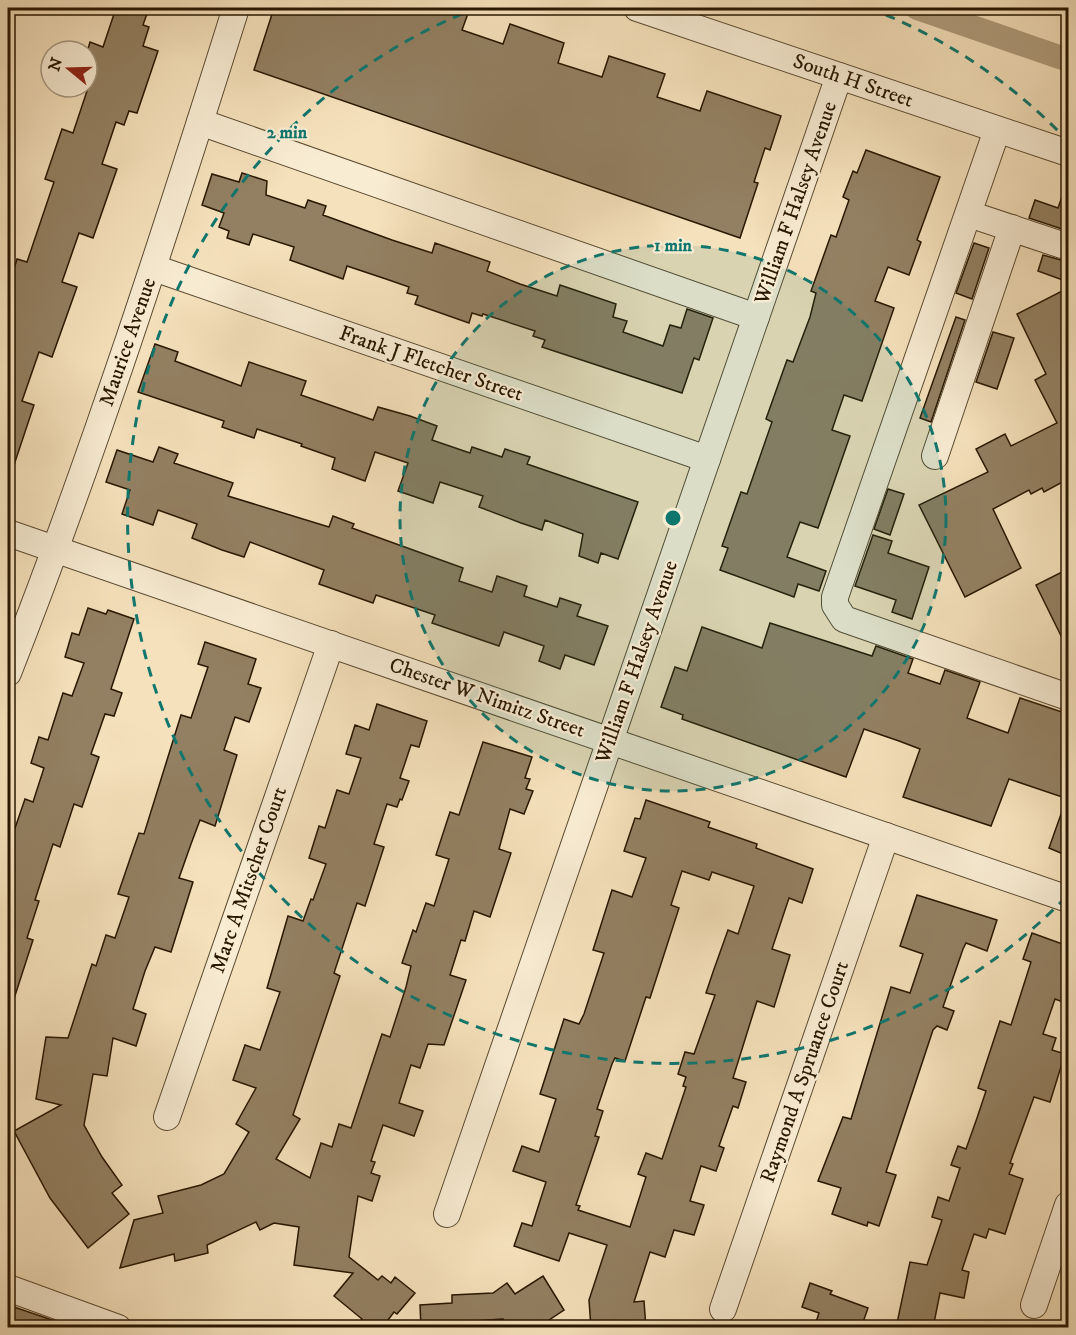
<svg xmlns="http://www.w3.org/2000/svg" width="1076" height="1335" font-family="'IM FELL DW Pica',serif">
	<rect width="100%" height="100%" fill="#f5e1bc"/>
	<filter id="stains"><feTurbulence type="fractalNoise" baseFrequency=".00333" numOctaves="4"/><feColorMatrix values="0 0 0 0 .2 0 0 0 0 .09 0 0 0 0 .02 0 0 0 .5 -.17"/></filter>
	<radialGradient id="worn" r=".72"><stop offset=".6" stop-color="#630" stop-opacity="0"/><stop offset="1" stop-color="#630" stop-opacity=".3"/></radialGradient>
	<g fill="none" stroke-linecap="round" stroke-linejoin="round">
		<path stroke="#af9c7c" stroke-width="24" d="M917,8L1068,60"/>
	</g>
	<g fill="#938062" stroke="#281701" stroke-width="1.5" fill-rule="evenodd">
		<path d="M116,8H149L143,25L149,27L143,46L158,51L137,113L129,111L124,125L116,122L102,164L117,169L93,238L79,233L62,282L77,287L52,357L39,352L22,401L34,405L11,474H8V289L17,259L27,262L54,182L45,179L62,129L73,133L87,91V52L90,42L103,47Z"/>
		<path d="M274,8H470L462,30L503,44L510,24L564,43L558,63L602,77L609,56L665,74L657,97L700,111L707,91L781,116L770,150L765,148L754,182L758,183L740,238L254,70Z"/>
		<path d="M866,150L940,177L917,240L921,242L909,275L888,267L875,301L894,308L862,401L844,395L832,430L850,436L818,528L800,522L787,557L826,571L819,591L798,584L794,597L720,570L728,548L722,546L741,492L747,494L772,422L766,419L787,360L793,362L810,317L816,293L811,291L831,235L836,237L849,200L843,197L853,171L857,173Z"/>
		<path d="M242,173L267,181L266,195L305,208L308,200L326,206L323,215L392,240L432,253L435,243L490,262L487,271L520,284L557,296L560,285L616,304L613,317L627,321L623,332L663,346L670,325L681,328L687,309L713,318L699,360L694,358L682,393L542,347L545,340L533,336L535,331L483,314L482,316L472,313L469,323L415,304L418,296L407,293L409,287L386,279L347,266L343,279L318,270L290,260L294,247L253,234L249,245L227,238L229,231L219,227L224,213L202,205L212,174L239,182Z"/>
		<path d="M1065,188L1068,189V231L1029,218L1035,200L1058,208Z"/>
		<path d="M974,243L989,248L972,299L956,293Z"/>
		<path d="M1043,255L1068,262V282L1038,271Z"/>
		<path d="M1068,288V479L1044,492L1042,488L1031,494L1029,490L993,509L1021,568L965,597L919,505L988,472L976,449L1005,434L1011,446L1057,423L1035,380L1046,374L1017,314Z"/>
		<path d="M956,317L965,320L931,422L920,418Z"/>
		<path d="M993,332L1014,338L997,389L976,382Z"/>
		<path d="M155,344L178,352L175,361L241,386L249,362L306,381L301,395L373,420L378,407L410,416L437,426L432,440L470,453L472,447L502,457L505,449L530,457L527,464L638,502L618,559L601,553L598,563L579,556L583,534L545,520L542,530L521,523L479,507L483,496L440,482L433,503L398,491L408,463L375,452L365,481L332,469L335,458L301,446L302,444L257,429L254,438L222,427L224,421L138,392Z"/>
		<path d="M159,447L178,454L174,463L233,483L228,496L329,527L333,516L354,524L352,528L463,568L459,581L492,592L497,576L527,586L524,596L557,607L560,598L581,605L577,616L608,626L594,665L565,655L560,669L539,661L544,646L504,632L499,646L432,623L435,615L376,595L373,603L319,584L324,570L250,542L244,557L222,550L192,538L197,524L158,510L153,525L122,514L130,490L106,482L117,450L153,462Z"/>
		<path d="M888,489L904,494L890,535L874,529Z"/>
		<path d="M873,535L892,541L888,553L929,567L912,619L892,612L896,600L855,586Z"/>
		<path d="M1068,569V650L1036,585Z"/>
		<path d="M88,608L106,614L108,610L134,619L111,689L122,693L114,716L105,714L91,754L99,757L82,807L74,804L60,847L53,844L35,900L39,901L27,938L33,940L11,1008L8,1007V829L14,831L25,799L33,802L44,768L31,763L39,737L48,740L63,693L72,696L84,663L65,657L72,633L79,635Z"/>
		<path d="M770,623L872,656L876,646L913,659L908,673L940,684L945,670L980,682L967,718L1008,733L1020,698L1068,714V799L1009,779L991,826L903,797L920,749L899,741L864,729L846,777L682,719L683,715L661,707L675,667L687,671L702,627L762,648Z"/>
		<path d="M205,642L256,659L248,684L261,688L249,722L235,717L224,750L237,755L215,826L200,820L191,844L179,878L193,882L171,952L155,947L145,971L133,1009L146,1014L136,1046L113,1038L107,1076L93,1074L84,1125L102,1157L122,1185L112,1193L129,1214L88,1248L50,1198L14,1131L61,1105L36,1099L46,1037L68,1038L92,964L96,966L106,935L115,938L129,897L118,894L132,853L139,833L144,834L181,715L191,718L208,667L198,664Z"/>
		<path d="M377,704L427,721L419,747L411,745L400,778L409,781L402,800L400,799L397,807L387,804L374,844L384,847L365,906L357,903L334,973L340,976L293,1115L300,1119L276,1159L310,1178L321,1143L332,1147L339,1124L351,1128L382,1034L390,1037L406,987L411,966L402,963L413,930L416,932L426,903L434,906L449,859L436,855L450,812L459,815L483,742L532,757L525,778L530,779L526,789L533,791L524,814L510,809L499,849L511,853L490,917L474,911L465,941L461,940L450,975L466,980L444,1045L428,1044L420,1068L411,1065L399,1103L423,1111L414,1136L383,1125L371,1161L375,1162L371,1173L380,1176L372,1201L358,1196L349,1257L378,1280L382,1276L391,1283L395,1277L415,1293L397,1314L394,1312L382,1328H355L362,1319L334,1296L353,1273L294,1265L299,1227L274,1223L260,1230L256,1222L207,1245L208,1253L175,1261L174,1254L120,1268L134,1220L163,1213L158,1196L201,1185L224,1174L249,1132L236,1124L256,1088L233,1080L245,1045L260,1050L280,992L267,988L288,916L303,921L311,899L313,900L326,864L309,858L319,826L325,828L337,790L349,794L361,758L346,754L355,725L369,730Z"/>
		<path d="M646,800L710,822L708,827L757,844L756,848L813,869L802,903L789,898L772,949L790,955L774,1007L757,1001L733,1078L746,1082L738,1108L733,1106L719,1146L724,1148L716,1171L701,1166L690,1201L704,1205L694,1235L674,1230L665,1257L650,1252L634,1302L644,1301L646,1328H591L589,1300L607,1245L569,1233L559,1261L514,1246L522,1223L532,1226L546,1182L513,1171L522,1146L539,1152L556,1099L540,1094L564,1019L579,1024L584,1014L604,953L593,950L612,890L632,897L646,858L624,851L635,818L640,819ZM682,871L709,880L712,872L754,886L738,934L728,930L713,972L706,993L715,995L694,1054L685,1052L678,1074L686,1077L683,1086L686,1087L662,1159L646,1153L638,1174L646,1177L630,1227L578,1210L580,1206L576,1205L599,1137L595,1136L603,1111L597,1109L612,1064L615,1058L625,1061L646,997L650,998L679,908L671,905Z"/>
		<path d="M1066,800L1068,801V856L1049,848Z"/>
		<path d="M917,895L997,920L987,951L966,943L963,949L943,1007L954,1011L947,1030L937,1026L933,1030L886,1172L896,1175L879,1226L868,1222L867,1226L832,1214L841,1188L818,1181L843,1117L851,1119L891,987L910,993L923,954L900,946Z"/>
		<path d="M1032,933L1068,946V1004L1055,999L1043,1034L1056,1038L1052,1050L1065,1054L1050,1102L1034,1097L1010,1163L1013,1164L1009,1174L1023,1179L1013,1209L1005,1234L989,1229L986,1238L974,1234L962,1270L969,1272L964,1298L940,1293L933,1328L897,1323L910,1262L927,1265L942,1220L932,1217L938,1197L949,1201L960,1168L951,1165L958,1146L966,1149L977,1118L986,1091L978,1088L1000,1021L1011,1025L1031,962L1023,959Z"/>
		<path d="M543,1276L564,1310L537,1328H509L503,1319L474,1321V1328H421L420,1305L452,1303V1295L493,1293L507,1283L515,1294Z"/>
		<path d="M810,1283L832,1291L830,1294L868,1308L861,1328H814L819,1313L802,1307Z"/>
		<path d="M8,1305L64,1324V1328H8Z"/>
	</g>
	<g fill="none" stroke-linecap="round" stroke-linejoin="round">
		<g stroke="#5b4a30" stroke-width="28">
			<g id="minor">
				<path d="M637,8L1068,153"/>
				<path d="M200,122L756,317"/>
				<path d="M997,130L835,597V605L844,619L1068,697"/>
				<path d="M969,214L1068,247"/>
				<path d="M154,268L707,459"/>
				<path d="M935,456L1012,228"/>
				<path d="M8,533L1068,899"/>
				<path d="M8,673C94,454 166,231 236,8"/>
				<path d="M167,1117L331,644"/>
				<path d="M447,1214L839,76"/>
				<path d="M8,1288L118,1328"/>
				<path d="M1034,1305L1068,1205"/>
				<path d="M723,1309L886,836"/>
			</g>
		</g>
		<use href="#minor" stroke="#f8ecd3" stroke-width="26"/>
	</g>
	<circle cx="673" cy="518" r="273" fill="#0f766e" fill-opacity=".12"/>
	<g fill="none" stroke="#0f766e" stroke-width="3" stroke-dasharray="10 8">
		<circle cx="673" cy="518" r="273"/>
		<path d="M1066 897A546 546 0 1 1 477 8M869 8A546 546 0 0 1 1066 139"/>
	</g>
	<g text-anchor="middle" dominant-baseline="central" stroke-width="4.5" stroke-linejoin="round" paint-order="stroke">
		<g font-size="21" fill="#281701" stroke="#f8ecd3">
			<text transform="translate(853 81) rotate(19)">South H Street</text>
			<text transform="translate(796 203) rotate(-71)">William F Halsey Avenue</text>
			<text transform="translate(128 342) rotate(-71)">Maurice Avenue</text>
			<text transform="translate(431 364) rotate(19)">Frank J Fletcher Street</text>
			<text transform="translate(637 662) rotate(-71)">William F Halsey Avenue</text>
			<text transform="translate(487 698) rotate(19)">Chester W Nimitz Street</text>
			<text transform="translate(249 880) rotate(-71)">Marc A Mitscher Court</text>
			<text transform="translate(805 1072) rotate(-71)">Raymond A Spruance Court</text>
		</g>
	</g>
	<circle cx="673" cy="518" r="9" fill="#0f766e" stroke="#f8ecd3" stroke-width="3"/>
	<g font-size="18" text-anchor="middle" font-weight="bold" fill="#0f766e" stroke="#f8ecd3" stroke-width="4.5" stroke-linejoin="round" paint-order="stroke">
		<text x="287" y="138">2 min</text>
		<text x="673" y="251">1 min</text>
	</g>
	<rect width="1076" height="1335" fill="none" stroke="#f5e1bc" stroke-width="30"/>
	<rect x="9" y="9" width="1058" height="1317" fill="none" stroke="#281701" stroke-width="3"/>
	<rect x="15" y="15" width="1046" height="1305" fill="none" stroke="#281701" stroke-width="1.5"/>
	<g transform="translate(69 69) rotate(289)"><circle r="28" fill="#f8ecd3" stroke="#a5977f" stroke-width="1.5"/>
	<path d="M0-4.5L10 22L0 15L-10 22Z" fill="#8f2418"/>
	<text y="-9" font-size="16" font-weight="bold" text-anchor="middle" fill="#281701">N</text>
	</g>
	<rect width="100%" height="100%" filter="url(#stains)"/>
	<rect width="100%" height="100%" fill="url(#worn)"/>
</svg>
